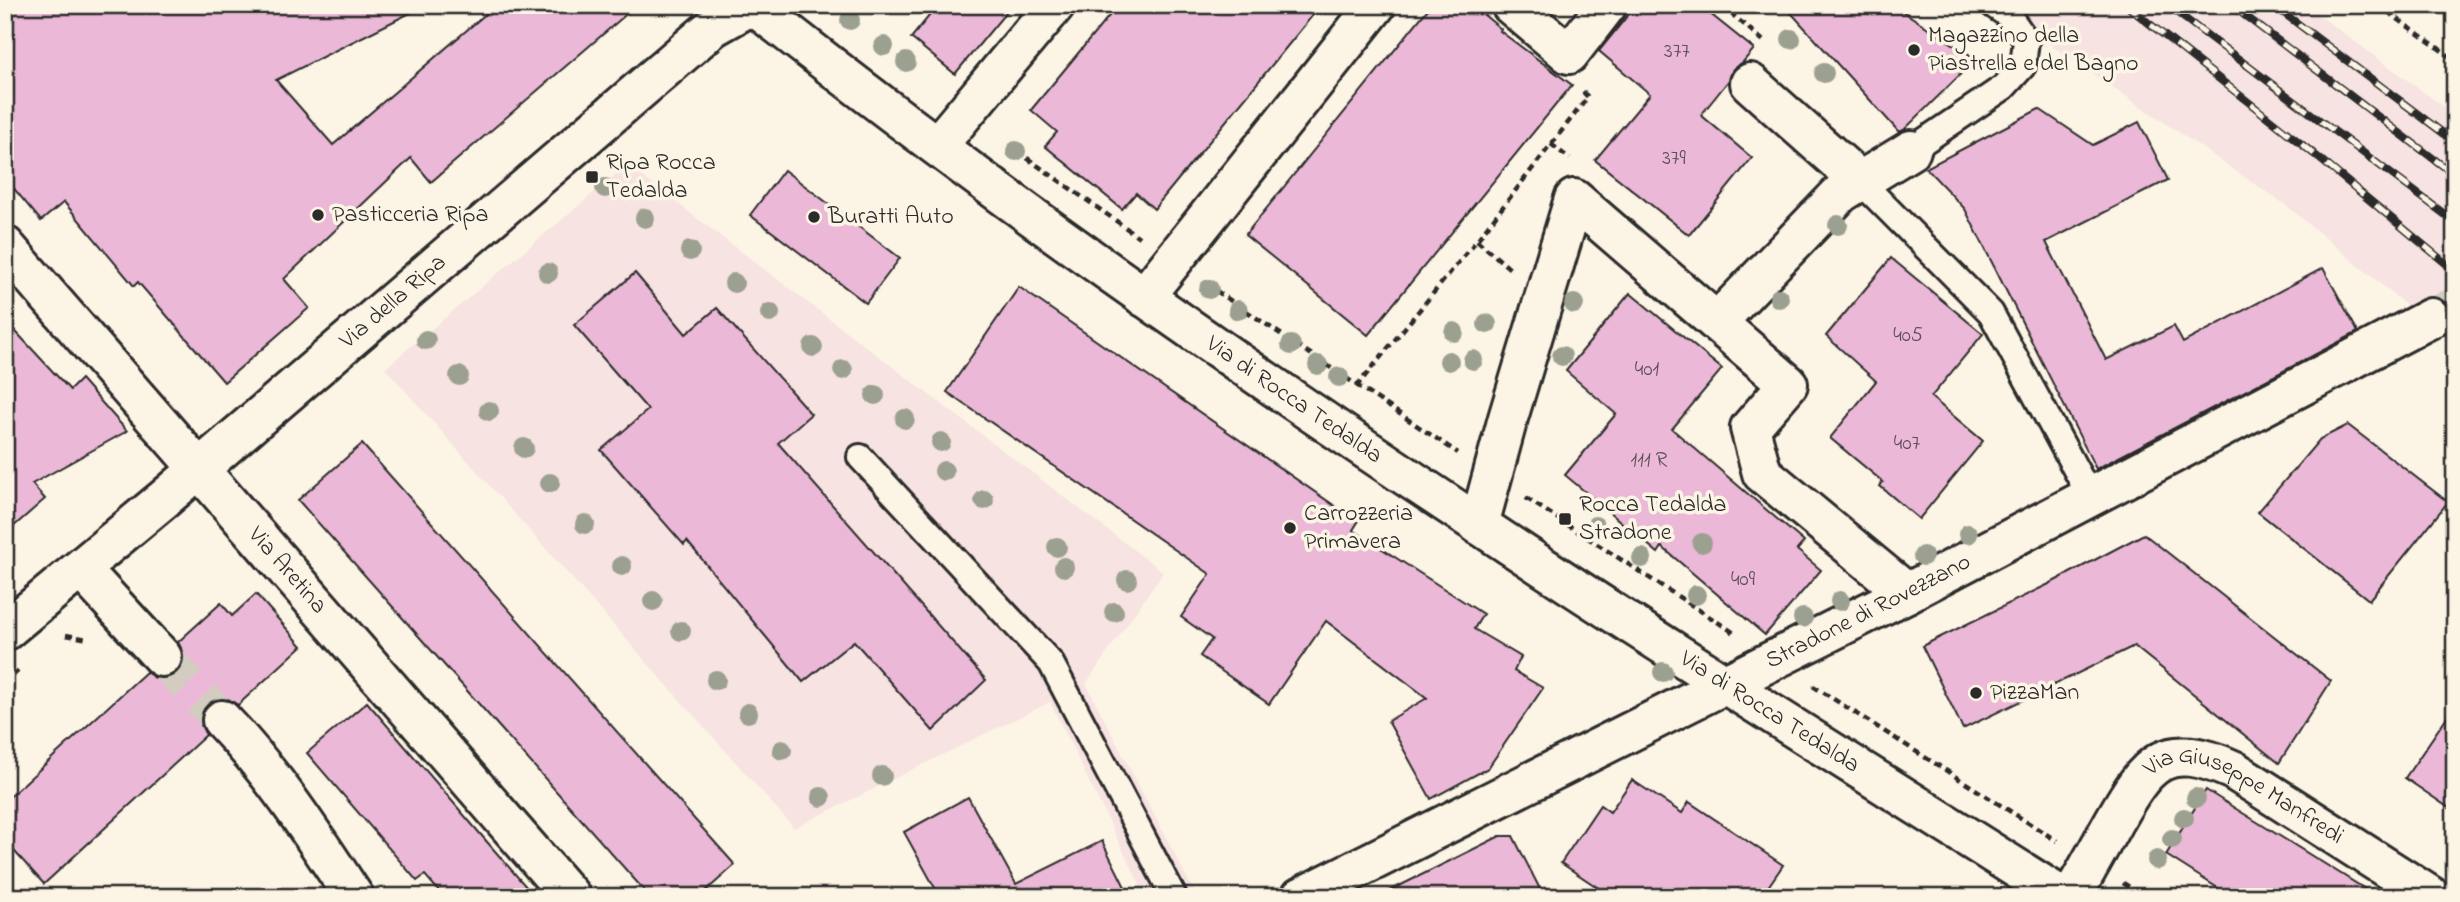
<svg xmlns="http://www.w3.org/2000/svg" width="2460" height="902" font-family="'Indie Flower',sans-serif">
	<rect width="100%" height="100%" fill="#fcf5e5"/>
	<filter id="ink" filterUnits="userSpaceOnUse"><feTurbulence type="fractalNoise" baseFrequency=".0143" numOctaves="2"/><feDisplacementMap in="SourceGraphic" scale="14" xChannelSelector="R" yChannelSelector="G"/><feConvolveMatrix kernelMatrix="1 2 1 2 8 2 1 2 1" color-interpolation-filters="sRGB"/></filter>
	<g filter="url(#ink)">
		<g fill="#f7e3e1">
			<path d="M1992,5H2305L2455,115V346L2287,206Z"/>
			<path d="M627,165L1163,572L1086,684L1197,897H1146L1050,702L794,828L385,368Z"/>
		</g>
		<g fill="#ebb9d7" stroke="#2b2b2b" stroke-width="2">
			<path d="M5,5H426L276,80L333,145L496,5H637L431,182L411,158L284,279L309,308L224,382L138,282L134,286L64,202L41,221L5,178Z"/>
			<path d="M938,5H1012L955,74L911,38Z"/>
			<path d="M1118,5H1321L1154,209L1136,193L1122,209L1045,146L1057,132L1031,110Z"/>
			<path d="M1431,5H1472L1501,29L1500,31L1572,85L1368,335L1245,235Z"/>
			<path d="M1636,5H1699L1754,49L1743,62L1733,69L1729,80L1701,115L1752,158L1689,235L1595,160L1650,94L1599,51Z"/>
			<path d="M1784,5H1893L1976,59L1904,130L1899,132Z"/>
			<path d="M2039,109L2093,145L2139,122L2168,180L2046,242L2106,360L2174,326L2183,343L2323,268L2358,332L2096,469L1965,209L1926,168Z"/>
			<path d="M784,170L900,258L866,303L750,215Z"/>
			<path d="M1891,258L1983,334L1931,397L1983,441L1919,519L1880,486L1883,482L1830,438L1876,381L1826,336Z"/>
			<path d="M635,273L686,334L717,308L811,414L778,443L986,680L933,731L854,641L803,682L687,541L684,545L601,450L648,410L574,325Z"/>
			<path d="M1019,287L1358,522L1353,530L1483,614L1474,629L1521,657L1514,671L1543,688L1488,768L1431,799L1388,721L1427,698L1326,621L1269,704L1200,656L1212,639L1181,617L1210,574L947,392Z"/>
			<path d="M1630,293L1722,369L1672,429L1804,542L1797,550L1821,570L1765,635L1662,547L1658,553L1565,475L1616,414L1566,371Z"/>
			<path d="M5,320L70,390L81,379L127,431L32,484L45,499L5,534Z"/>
			<path d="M2348,425L2448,502L2369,600L2258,512L2320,439Z"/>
			<path d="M362,444L735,865L699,897H650L298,500Z"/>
			<path d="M2144,534L2331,681L2279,763L2134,646L1963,729L1922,646L2049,584Z"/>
			<path d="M256,594L302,646L238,705L228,699H217L208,704L201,714V725L206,735L44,884L5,841V801L146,672L155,678H166L177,673L183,664V653L178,642L221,603L232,616Z"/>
			<path d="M367,702L488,843L535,897H444L425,875L417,881L307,753Z"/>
			<path d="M2455,705V812L2405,778Z"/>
			<path d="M1632,780L1682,813L1689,802L1783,865L1761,897H1612L1561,863L1600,805L1610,812Z"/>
			<path d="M2206,790L2233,807L2378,897H2232L2166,855Z"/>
			<path d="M968,797L1016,884L1102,841L1130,897H940L904,832Z"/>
			<path d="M1500,836H1513L1544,897H1377Z"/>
		</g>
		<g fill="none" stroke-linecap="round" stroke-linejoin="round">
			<g stroke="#d2cdc0" stroke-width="38" stroke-dasharray="38 19" stroke-linecap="butt">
				<path d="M2431,318L2455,306"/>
				<path d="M162,657L222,720"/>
			</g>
			<g stroke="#2b2b2b" stroke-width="30">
				<g id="service">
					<path d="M1911,150L2004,87L2023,66L2026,40L2009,16L1993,5"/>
					<path d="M1860,181L1991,313L2090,496"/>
					<path d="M860,457L1051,663L1174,897"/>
				</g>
			</g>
			<g stroke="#2b2b2b" stroke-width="44">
				<g id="minor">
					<path d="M1511,5L1569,54L1607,5"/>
					<path d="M1750,83L1860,181"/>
					<path d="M937,146L1055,5"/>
					<path id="s1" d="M5,246L571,897"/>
					<path d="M1144,297L1376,5"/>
					<path d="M1717,322L1841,193L1911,150"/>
					<path d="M1479,525L1508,418L1574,199L1788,384L1750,428L1762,473L1907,593"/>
					<path d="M81,569L162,657"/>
					<path id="s2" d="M5,631L164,499L713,27L752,5"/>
					<path d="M222,720C274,774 313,835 354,897"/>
					<path id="s3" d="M1301,897L1907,593L2431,318"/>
					<path id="s4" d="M2071,897C2086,872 2100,846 2114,821C2147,763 2164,739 2233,770L2432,897"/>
				</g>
			</g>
			<g stroke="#2b2b2b" stroke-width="44">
				<g id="tertiary">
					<path id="s5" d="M753,5C986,190 1230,360 1478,524C1670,652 1867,773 2062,897"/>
				</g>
			</g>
			<g stroke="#2b2b2b" stroke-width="4.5" stroke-dasharray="7 5" stroke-linecap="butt">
				<path d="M1721,5L1766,43"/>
				<path d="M2378,5L2455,60"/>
				<path d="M1551,144L1570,159"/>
				<path d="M1017,151L1139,237"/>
				<path d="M1477,240L1510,269"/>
				<path d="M1206,284L1458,453"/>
				<path d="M1356,387L1477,240L1588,97L1582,91"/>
				<path d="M1526,498L1736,634"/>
				<path d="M66,635L88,639"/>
				<path d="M5,682L18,671"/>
				<path d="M1813,686L2057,841"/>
				<path d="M2123,883L2145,897"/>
			</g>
			<use href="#service" stroke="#fcf5e5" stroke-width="24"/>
			<use href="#minor" stroke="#fcf5e5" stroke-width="38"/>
			<use href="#tertiary" stroke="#fcf5e5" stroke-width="38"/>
			<g stroke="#2b2b2b" stroke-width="8">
				<g id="rail">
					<path d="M2126,5L2314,154L2455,271"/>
					<path d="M2167,5L2455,222"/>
					<path d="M2231,5L2455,175"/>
					<path d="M2273,5L2455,142"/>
				</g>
			</g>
			<use href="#rail" stroke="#fcf5e5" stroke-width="5" stroke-dasharray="16" stroke-linecap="butt"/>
		</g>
		<g fill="#9ca090">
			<circle cx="850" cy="20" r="10"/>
			<circle cx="1791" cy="39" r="10"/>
			<circle cx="884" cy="46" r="10"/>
			<circle cx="906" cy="62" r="10"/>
			<circle cx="1824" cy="73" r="10"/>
			<circle cx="1016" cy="151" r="10"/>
			<circle cx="605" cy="188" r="10"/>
			<circle cx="645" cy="218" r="10"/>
			<circle cx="1838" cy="225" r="10"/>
			<circle cx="690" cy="251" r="10"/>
			<circle cx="548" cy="273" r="10"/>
			<circle cx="734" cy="283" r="10"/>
			<circle cx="1209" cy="289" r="10"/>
			<circle cx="1779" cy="298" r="10"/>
			<circle cx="1574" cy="304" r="10"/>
			<circle cx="1238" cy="310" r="10"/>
			<circle cx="770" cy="313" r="10"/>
			<circle cx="1487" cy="324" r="10"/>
			<circle cx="1454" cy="332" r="10"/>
			<circle cx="426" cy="340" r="10"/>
			<circle cx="1291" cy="345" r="10"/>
			<circle cx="813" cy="347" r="10"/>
			<circle cx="1562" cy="356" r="10"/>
			<circle cx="1473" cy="360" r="10"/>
			<circle cx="1449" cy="361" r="10"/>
			<circle cx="1318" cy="365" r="10"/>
			<circle cx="843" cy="370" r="10"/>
			<circle cx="459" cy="376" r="10"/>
			<circle cx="1339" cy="377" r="10"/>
			<circle cx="875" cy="395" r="10"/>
			<circle cx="489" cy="411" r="10"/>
			<circle cx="905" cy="419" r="10"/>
			<circle cx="941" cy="442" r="10"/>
			<circle cx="524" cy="448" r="10"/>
			<circle cx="944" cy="471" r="10"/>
			<circle cx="550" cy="483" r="10"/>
			<circle cx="984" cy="500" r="10"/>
			<circle cx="585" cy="524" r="10"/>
			<circle cx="1595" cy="526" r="10"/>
			<circle cx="1968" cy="534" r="10"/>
			<circle cx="1702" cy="543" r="10"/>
			<circle cx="1057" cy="547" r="10"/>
			<circle cx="1923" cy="556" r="10"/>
			<circle cx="1642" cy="558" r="10"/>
			<circle cx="622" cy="566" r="10"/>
			<circle cx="1064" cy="567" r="10"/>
			<circle cx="1127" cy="580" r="10"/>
			<circle cx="1696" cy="595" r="10"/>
			<circle cx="653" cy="601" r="10"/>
			<circle cx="1840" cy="601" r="10"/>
			<circle cx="1114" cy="612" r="10"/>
			<circle cx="1803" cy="618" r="10"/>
			<circle cx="681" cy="631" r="10"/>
			<circle cx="1663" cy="672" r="10"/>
			<circle cx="716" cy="680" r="10"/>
			<circle cx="748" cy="713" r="10"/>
			<circle cx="782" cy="750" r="10"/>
			<circle cx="882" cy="776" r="10"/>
			<circle cx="821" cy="797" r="10"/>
			<circle cx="2196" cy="798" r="10"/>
			<circle cx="2184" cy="818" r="10"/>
			<circle cx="2172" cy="839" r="10"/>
			<circle cx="2157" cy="860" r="10"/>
		</g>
	</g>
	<g fill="#2b2b2b" stroke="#fcf5e5" stroke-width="2.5">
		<circle cx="1914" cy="50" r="7"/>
		<rect x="585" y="170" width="14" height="14" rx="3.5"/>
		<circle cx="318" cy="215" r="7"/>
		<circle cx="814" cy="217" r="7"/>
		<rect x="1558" y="512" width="14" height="14" rx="3.5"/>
		<circle cx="1290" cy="528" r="7"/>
		<circle cx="1976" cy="693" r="7"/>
	</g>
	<g text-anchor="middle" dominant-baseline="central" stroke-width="7" stroke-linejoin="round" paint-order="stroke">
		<g font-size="21" fill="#5b4e56">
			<text x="1677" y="52">377</text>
			<text x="1674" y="159">379</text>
			<text x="1908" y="336">405</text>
			<text x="1647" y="370">401</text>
			<text x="1907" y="444">407</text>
			<text x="1649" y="461">111 R</text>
			<text x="1743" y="580">409</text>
		</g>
		<g font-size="24" fill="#2b2b2b" stroke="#fcf5e5" text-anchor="start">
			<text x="1928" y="36">Magazzino della<tspan x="1928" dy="28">Piastrella e del Bagno</tspan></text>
			<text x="606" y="163">Ripa Rocca<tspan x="606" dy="28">Tedalda</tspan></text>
			<text x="332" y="215">Pasticceria Ripa</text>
			<text x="828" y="217">Buratti Auto</text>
			<text x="1579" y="505">Rocca Tedalda<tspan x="1579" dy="28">Stradone</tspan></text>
			<text x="1304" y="514">Carrozzeria<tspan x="1304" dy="28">Primavera</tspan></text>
			<text x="1990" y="693">PizzaMan</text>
		</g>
		<g font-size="24" fill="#2b2b2b" stroke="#fcf5e5">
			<text stroke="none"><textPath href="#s2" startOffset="509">Via della Ripa</textPath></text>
			<text stroke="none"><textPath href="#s5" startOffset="670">Via di Rocca Tedalda</textPath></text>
			<text stroke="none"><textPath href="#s1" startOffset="430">Via Aretina</textPath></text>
			<text stroke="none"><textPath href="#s3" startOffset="635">Stradone di Rovezzano</textPath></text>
			<text stroke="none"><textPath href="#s5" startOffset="1239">Via di Rocca Tedalda</textPath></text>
			<text stroke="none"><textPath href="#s4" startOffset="257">Via Giuseppe Manfredi</textPath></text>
		</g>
	</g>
	<rect width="2460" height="902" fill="none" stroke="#fcf5e5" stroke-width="28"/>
	<rect x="14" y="14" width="2432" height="874" fill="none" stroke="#2b2b2b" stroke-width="2.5" filter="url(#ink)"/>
</svg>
